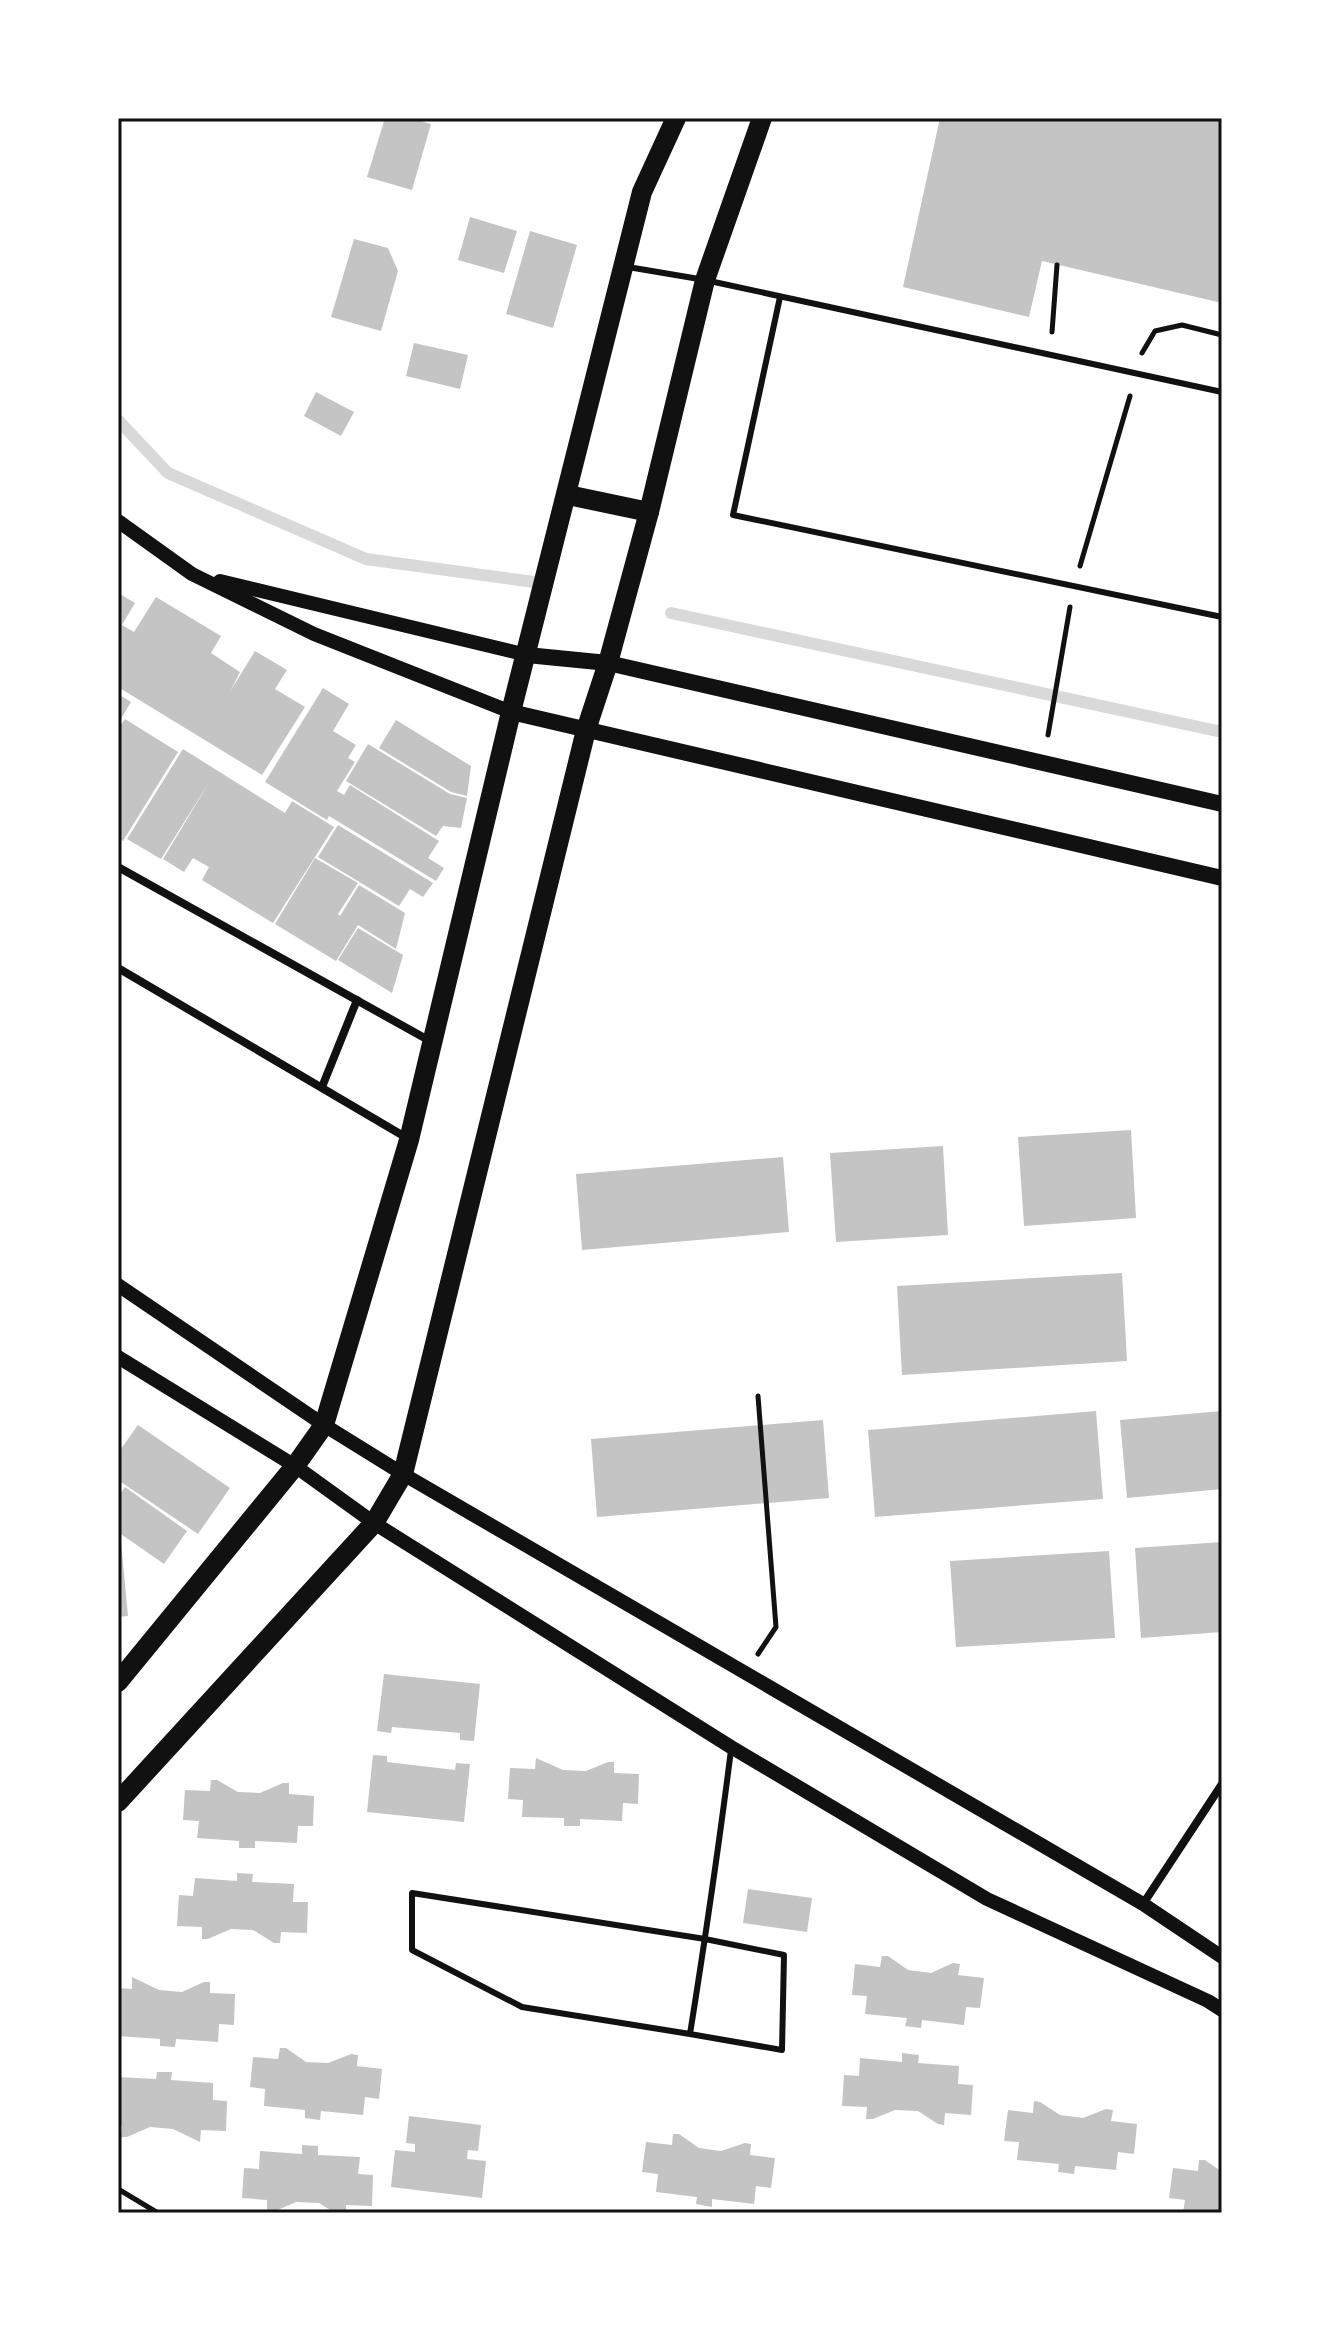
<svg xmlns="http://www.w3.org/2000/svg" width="1340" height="2331" font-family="Manrope,sans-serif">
	<rect width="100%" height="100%" fill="#fff"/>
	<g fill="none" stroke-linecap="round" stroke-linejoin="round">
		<g stroke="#d9d9d9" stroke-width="12">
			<path d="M118,420L168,473L366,559L534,582"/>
			<path d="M671,613L1222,732"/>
		</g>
	</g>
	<g fill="#c4c4c4">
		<path d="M385,118H411L431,124L412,190L367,177Z"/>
		<path d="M940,118H1222V303L1042,261L1029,317L903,287Z"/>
		<path d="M470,217L517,231L504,273L458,260Z"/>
		<path d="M530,231L577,245L553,328L506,314Z"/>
		<path d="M354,239L388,248L398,271L381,331L331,317Z"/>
		<path d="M414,343L468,355L460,389L406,376Z"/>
		<path d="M316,392L354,412L341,436L304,416Z"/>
		<path d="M118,593L135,603L122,625L134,632L156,597L221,636L211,653L240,672L231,690L255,651L287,670L275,689L305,707L262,775L118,687Z"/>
		<path d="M323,688L349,704L333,731L356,745L348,758L355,762L337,791L344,795L350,785L439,841L428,858L444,868L436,881L329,816L327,820L265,782Z"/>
		<path d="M118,694L131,702L118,724Z"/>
		<path d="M125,719L178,752L123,841L118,838V729Z"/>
		<path d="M396,720L471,766L467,796L451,792L379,748Z"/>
		<path d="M368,744L450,794L467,798L461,828L443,826L436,836L346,781Z"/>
		<path d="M183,749L285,813L292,801L334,827L273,923L202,880L209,867L193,858L184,872L163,859L210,781L161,859L127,839Z"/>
		<path d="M338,825L433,883L423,897L410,889L399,906L318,857Z"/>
		<path d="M315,858L358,883L338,914L340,916L359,885L405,913L396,949L358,925L336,961L275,924Z"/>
		<path d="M358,928L403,955L392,993L338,960Z"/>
		<path d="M1131,1130L1136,1218L1024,1226L1018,1137Z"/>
		<path d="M943,1146L948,1235L836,1242L830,1153Z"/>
		<path d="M783,1157L789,1232L582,1250L576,1174Z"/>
		<path d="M1122,1273L1127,1361L902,1375L897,1286Z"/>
		<path d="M1096,1411L1103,1499L875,1517L868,1430Z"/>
		<path d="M1222,1411V1489L1127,1498L1120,1420Z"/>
		<path d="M823,1420L829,1498L597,1517L591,1439Z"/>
		<path d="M138,1425L230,1488L198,1534L118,1480V1453Z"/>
		<path d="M125,1487L187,1531L164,1564L118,1532V1497Z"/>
		<path d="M118,1542H121L128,1616L118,1617Z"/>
		<path d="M1222,1542V1632L1141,1638L1135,1548Z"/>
		<path d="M1109,1551L1115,1638L956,1647L950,1561Z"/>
		<path d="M384,1674L480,1684L474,1741L460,1740V1733L392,1727L391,1733L377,1731Z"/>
		<path d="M373,1755L387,1756V1762L455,1770L456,1763L470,1764L464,1822L367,1812Z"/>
		<path d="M536,1758L563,1770L586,1771L608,1762H614V1773L639,1774L638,1804L623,1803L622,1821L580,1819V1826H564V1818L522,1817L523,1800L508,1799L510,1768L535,1769Z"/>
		<path d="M211,1780H217L238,1792L260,1793L283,1783H289V1794L314,1796L313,1826H298L297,1843L255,1841V1848H239V1841L197,1838L199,1821L183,1820L185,1790L210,1791Z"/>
		<path d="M237,1873L253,1874L252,1882L294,1884L293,1902H308L307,1933L281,1932L280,1943H274L253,1930L231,1929L208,1939H202V1927L177,1926L179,1895L193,1896L195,1878L237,1881Z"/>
		<path d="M748,1889L812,1898L807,1932L743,1923Z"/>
		<path d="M882,1956H888L908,1970L931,1973L953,1963L960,1964L958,1975L984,1978L980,2008L966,2007L964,2025L922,2020L921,2028L905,2026L907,2018L865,2014L867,1996L852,1995L855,1964L880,1967Z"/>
		<path d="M132,1977L159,1990L182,1992L204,1982H210V1993L235,1994L234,2025L219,2024L218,2042L176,2039L175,2047L160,2046V2039L118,2036V1988L132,1989Z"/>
		<path d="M280,2048H286L306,2062L328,2063L351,2054L358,2055L357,2066L382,2069L379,2099L365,2097L363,2115L321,2111L320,2120L305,2118V2110L264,2106L265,2089L250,2087L253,2057L278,2059Z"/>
		<path d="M902,2053L919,2055L918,2063L959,2066L958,2084L973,2085L971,2115L945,2113L944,2125L938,2124L918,2111L895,2110L873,2119H866L867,2107L842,2106L844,2075L859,2076L860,2058L902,2062Z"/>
		<path d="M157,2072H172L171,2080L213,2083V2100L227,2101L226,2131L201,2130L200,2142L173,2129L150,2127L127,2137H121L122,2126H118V2077L156,2079Z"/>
		<path d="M1034,2101L1040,2102L1060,2115L1083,2118L1106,2109L1113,2110L1111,2121L1137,2124L1134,2154L1118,2152L1116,2170L1075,2166L1074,2174L1058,2172L1059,2164L1017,2160L1019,2142L1004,2141L1008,2110L1033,2113Z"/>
		<path d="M409,2116L481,2125L478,2151L468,2150L467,2159L486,2161L482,2198L391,2187L395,2150L415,2152V2144L406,2143Z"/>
		<path d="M673,2134H679L699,2148L721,2151L745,2143L751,2144L750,2155L775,2158L771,2188L756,2186L754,2204L712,2199V2207L696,2204L697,2197L656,2192L658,2174L642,2172L646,2142L672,2145Z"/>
		<path d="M302,2145L318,2146V2155L360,2157L358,2174L373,2175L372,2206L346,2205V2213H335L319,2203L296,2202L273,2212L267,2211V2200L242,2198L244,2168L259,2169L260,2151L302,2154Z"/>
		<path d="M1199,2160H1205L1222,2172V2213H1183L1185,2200L1169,2198L1173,2168L1198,2171Z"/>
	</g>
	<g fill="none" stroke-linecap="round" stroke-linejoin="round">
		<g stroke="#111" stroke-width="5">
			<path d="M1052,332L1057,265"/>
			<path d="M1142,353L1155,331L1182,325L1222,335"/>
			<path d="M1080,566L1130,396"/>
			<path d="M1048,735L1070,607"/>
			<path d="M758,1396L776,1627L758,1654"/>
			<path d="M118,2189L158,2213"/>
		</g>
		<g stroke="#111" stroke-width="6">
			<path d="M628,267L705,280L1222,392"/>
			<path d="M780,297L733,515L1222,617"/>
			<path d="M690,2034L782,2050L784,1955L705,1939L412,1893V1950L522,2007L690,2034C705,1940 719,1845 731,1750"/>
		</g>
		<g stroke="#111" stroke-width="8">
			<path d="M118,867L430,1041"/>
			<path d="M118,968L407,1138"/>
			<path d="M322,1087L357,1000"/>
			<path d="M1143,1904L1222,1784"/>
		</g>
		<g stroke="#111" stroke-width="14">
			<path d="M118,521L192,574L314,634L511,712"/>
			<path d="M220,581L527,655"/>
			<path d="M118,1285L324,1425L403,1474L1143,1904L1222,1957"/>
			<path d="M118,1357L295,1466L374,1523L731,1747L987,1899L1208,2001L1222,2010"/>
		</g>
		<g stroke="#111" stroke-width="16">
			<path d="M527,655L608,663L1222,804"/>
			<path d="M511,712L1222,878"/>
		</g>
		<g stroke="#111" stroke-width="20">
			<path d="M568,495L649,512"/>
			<path d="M118,1682L295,1466L324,1425L409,1140L511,712L642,192L676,118"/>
			<path d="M118,1802L374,1523L403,1474L586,730L608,663L649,512L705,280L762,118"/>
		</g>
	</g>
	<rect width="1340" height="2331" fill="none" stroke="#ffffff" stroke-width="240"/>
	<rect x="120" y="120" width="1100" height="2091" fill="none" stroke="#111" stroke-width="3"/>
</svg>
